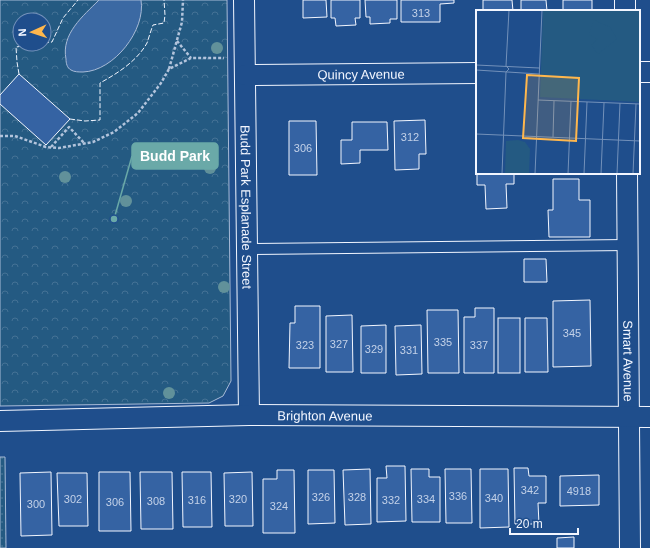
<svg xmlns="http://www.w3.org/2000/svg" width="650" height="548" font-family="Arial,sans-serif">
	<defs>
		<pattern id="grass-dots" width="8" height="8" patternUnits="userSpaceOnUse"><rect width="8" height="8" fill="#245a82"/><path d="M2 2h.1M6 6h.1" fill="none" stroke="#447295" stroke-width="1.8" stroke-linecap="round"/></pattern>
		<pattern id="park-crowns" width="20" height="18" patternUnits="userSpaceOnUse"><rect width="20" height="18" fill="#245a82"/><path d="M2 6a3 3 0 1 1 6 0M12 15a3 3 0 1 1 6 0" fill="none" stroke="#447295"/></pattern>
	</defs>
	<rect width="100%" height="100%" fill="#1f4e8c"/>
	<path fill="url(#grass-dots)" stroke="#a8bbd7" d="M0,457H5L6,548H0Z"/>
	<path fill="url(#park-crowns)" stroke="#a8bbd7" fill-rule="evenodd" d="M0,0H227L231,381L223,396L209,403L0,406ZM20,20H44V44H20Z"/>
	<path fill="#3b69a3" stroke="#a8bbd7" d="M99,0H141C146,30 114,71 83,72C79,72 74,72 71,70C67,68 66,63 66,59C61,34 83,16 99,0Z"/>
	<g fill="#3563a3" stroke="#f2f6ff">
		<path d="M303,0H326L327,17L303,18Z"/>
		<path d="M331,0H360V18H355L356,25L336,26L335,18H331Z"/>
		<path d="M365,0H397V19H390V23L370,24V17H366Z"/>
		<path d="M401,0H454V3L440,4V22H401Z"/>
		<path d="M483,0H512L513,11H483Z"/>
		<path d="M521,0H546L547,11H521Z"/>
		<rect x="563" y="0" width="29" height="11"/>
		<path d="M19,74L70,119L46,145L0,104V95Z"/>
		<path d="M476,117H477V170Z"/>
		<path d="M425,120L426,154H419V169L395,170L394,121Z"/>
		<path d="M289,121H316L317,175H289Z"/>
		<path d="M352,122H387L388,150H360V163L341,164V140H352Z"/>
		<path d="M477,173H514V184H506L507,208L486,209L485,185H477Z"/>
		<path d="M553,179H579V200H590V237H549L548,210H553Z"/>
		<path d="M524,259H546L547,282H524Z"/>
		<path d="M590,300L591,366L553,367V301Z"/>
		<path d="M295,306H320V368H289L290,323H295Z"/>
		<path d="M475,308H494V373H464V317H475Z"/>
		<path d="M427,310H458L459,373H428Z"/>
		<path d="M352,315L353,372H326V316Z"/>
		<rect x="498" y="318" width="22" height="55"/>
		<path d="M525,318H547L548,372H525Z"/>
		<path d="M386,325V373H361V326Z"/>
		<path d="M421,325L422,374L396,375L395,326Z"/>
		<path d="M386,466H405L406,521L377,522V478H387Z"/>
		<path d="M514,468H528L529,476H546V503H538L539,524H515Z"/>
		<path d="M370,469L371,524L345,525L343,470Z"/>
		<path d="M411,469H429V477H440V522H412Z"/>
		<path d="M445,469H471L472,523H446Z"/>
		<path d="M480,469H508L509,527L480,528Z"/>
		<path d="M277,470H294L295,533H263V479H277Z"/>
		<path d="M308,470H334L335,523L308,524Z"/>
		<path d="M51,472L52,535L21,536L20,473Z"/>
		<path d="M99,472H130L131,531H99Z"/>
		<path d="M140,472H172L173,529H141Z"/>
		<path d="M182,472H211L212,527H183Z"/>
		<path d="M252,472L253,526H225L224,473Z"/>
		<path d="M57,473H87L88,526H59Z"/>
		<path d="M599,475V505L560,506V476Z"/>
		<path d="M574,537V548H557V538Z"/>
	</g>
	<g fill="none" stroke-linecap="round" stroke-linejoin="round">
		<g stroke="#f2f6ff" stroke-width="12">
			<path id="lane" d="M247,249L628,245"/>
		</g>
		<g stroke="#f2f6ff" stroke-width="22">
			<g id="street">
				<path id="s1" d="M244,0L249,415"/>
				<path d="M625,0V11"/>
				<path d="M639,72H650"/>
				<path id="s2" d="M245,75L477,73"/>
				<path id="s3" d="M627,173L630,548"/>
				<path id="s4" d="M0,421L249,415L650,417"/>
			</g>
		</g>
		<g stroke="#b3c4dc" stroke-width="2.5" stroke-dasharray="3 2" stroke-linecap="butt">
			<path d="M177,41L191,58"/>
			<path d="M169,69L182,22L183,0"/>
			<path d="M0,136H15L46,147L59,148L93,142L114,132L138,113L161,83L169,69L191,58H224"/>
			<path d="M51,147L69,127L85,144"/>
		</g>
		<use href="#lane" stroke="#1f4e8c" stroke-width="10"/>
		<use href="#street" stroke="#1f4e8c" stroke-width="20"/>
		<g stroke="#f2f6ff" stroke-width="1" stroke-dasharray="5 2" stroke-linecap="butt">
			<path d="M44,43L52,42L63,18L78,0"/>
			<path d="M19,74L17,62L16,47L37,44"/>
			<path d="M70,119L85,121L100,120V83C118,73 137,61 147,43C149,37 151,30 153,25L164,23L165,15L164,0"/>
		</g>
	</g>
	<g fill="#61919a">
		<circle cx="217" cy="48" r="6"/>
		<circle cx="210" cy="168" r="6"/>
		<circle cx="65" cy="177" r="6"/>
		<circle cx="126" cy="201" r="6"/>
		<circle cx="224" cy="287" r="6"/>
		<circle cx="169" cy="393" r="6"/>
	</g>
	<g text-anchor="middle" dominant-baseline="central" stroke-width="3" stroke-linejoin="round" paint-order="stroke">
		<g font-size="11" fill="#c3d1e8">
			<text x="421" y="13">313</text>
			<text x="410" y="137">312</text>
			<text x="303" y="148">306</text>
			<text x="572" y="333">345</text>
			<text x="443" y="342">335</text>
			<text x="339" y="344">327</text>
			<text x="305" y="345">323</text>
			<text x="479" y="345">337</text>
			<text x="374" y="349">329</text>
			<text x="409" y="350">331</text>
			<text x="530" y="490">342</text>
			<text x="579" y="491">4918</text>
			<text x="458" y="496">336</text>
			<text x="321" y="497">326</text>
			<text x="357" y="497">328</text>
			<text x="494" y="498">340</text>
			<text x="73" y="499">302</text>
			<text x="238" y="499">320</text>
			<text x="426" y="499">334</text>
			<text x="197" y="500">316</text>
			<text x="391" y="500">332</text>
			<text x="156" y="501">308</text>
			<text x="115" y="502">306</text>
			<text x="36" y="504">300</text>
			<text x="279" y="506">324</text>
		</g>
		<g font-size="13" fill="#f2f6ff" stroke="#1f4e8c">
			<text stroke="none"><textPath href="#s2" startOffset="116">Quincy Avenue</textPath></text>
			<text stroke="none"><textPath href="#s1" startOffset="207">Budd Park Esplanade Street</textPath></text>
			<text stroke="none"><textPath href="#s3" startOffset="188">Smart Avenue</textPath></text>
			<text stroke="none"><textPath href="#s4" startOffset="325">Brighton Avenue</textPath></text>
		</g>
	</g>
	<g transform="translate(476 10)">
		<rect width="164" height="164" fill="#1f4e8c"/>
		<path d="M67,0L164,1V92L64,87Z" fill="#245a82"/>
		<path d="M118,10L134,17L141,29L122,44L115,35L122,29L113,25ZM42,130L49,132L54,139L53,164H29L30,131Z" fill="#245a82"/>
		<path fill="none" stroke="#7391ba" stroke-width="1" d="M0,55L63,58M0,60L63,64M62,90L164,94M0,124L164,131M77,127L78,91M26,164L30,62L33,59L30,56L33,0M59,164L66,0M92,164L95,91M108,164L111,92M125,164L128,93M141,164L144,93M157,164L160,94"/>
		<path fill="#ffb74d" fill-opacity="0.15" stroke="#ffb74d" stroke-width="2" d="M51,65L103,68L100,131L47,128Z"/>
		<rect width="164" height="164" fill="none" stroke="#f2f6ff" stroke-width="2"/>
	</g>
	<path fill="none" stroke="#6aa9a8" stroke-width="1.5" d="M114 219L132 156"/>
	<circle fill="#6aa9a8" stroke="#1f4e8c" stroke-width="1.5" cx="114" cy="219" r="4"/>
	<rect fill="#6aa9a8" stroke="#6aa9a8" stroke-width="1.5" x="132" y="143" width="86" height="26" rx="4"/>
	<g font-size="14" text-anchor="middle" font-weight="bold" fill="#fff">
		<text x="175" y="161">Budd Park</text>
	</g>
	<g transform="translate(32 32) rotate(267)"><circle r="19" fill="#1f4e8c" stroke="#7391ba"/>
	<path d="M0-3L7 15L0 10L-7 15Z" fill="#ffb74d"/>
	<text y="-6" font-size="11" font-weight="bold" text-anchor="middle" fill="#f2f6ff">N</text>
	</g>
	<path d="M510 528v6h68v-6" fill="none" stroke="#f2f6ff" stroke-width="2"/>
	<text x="516" y="528" font-size="12" fill="#f2f6ff" stroke="#1f4e8c" stroke-width="3" paint-order="stroke">20 m</text>
</svg>
